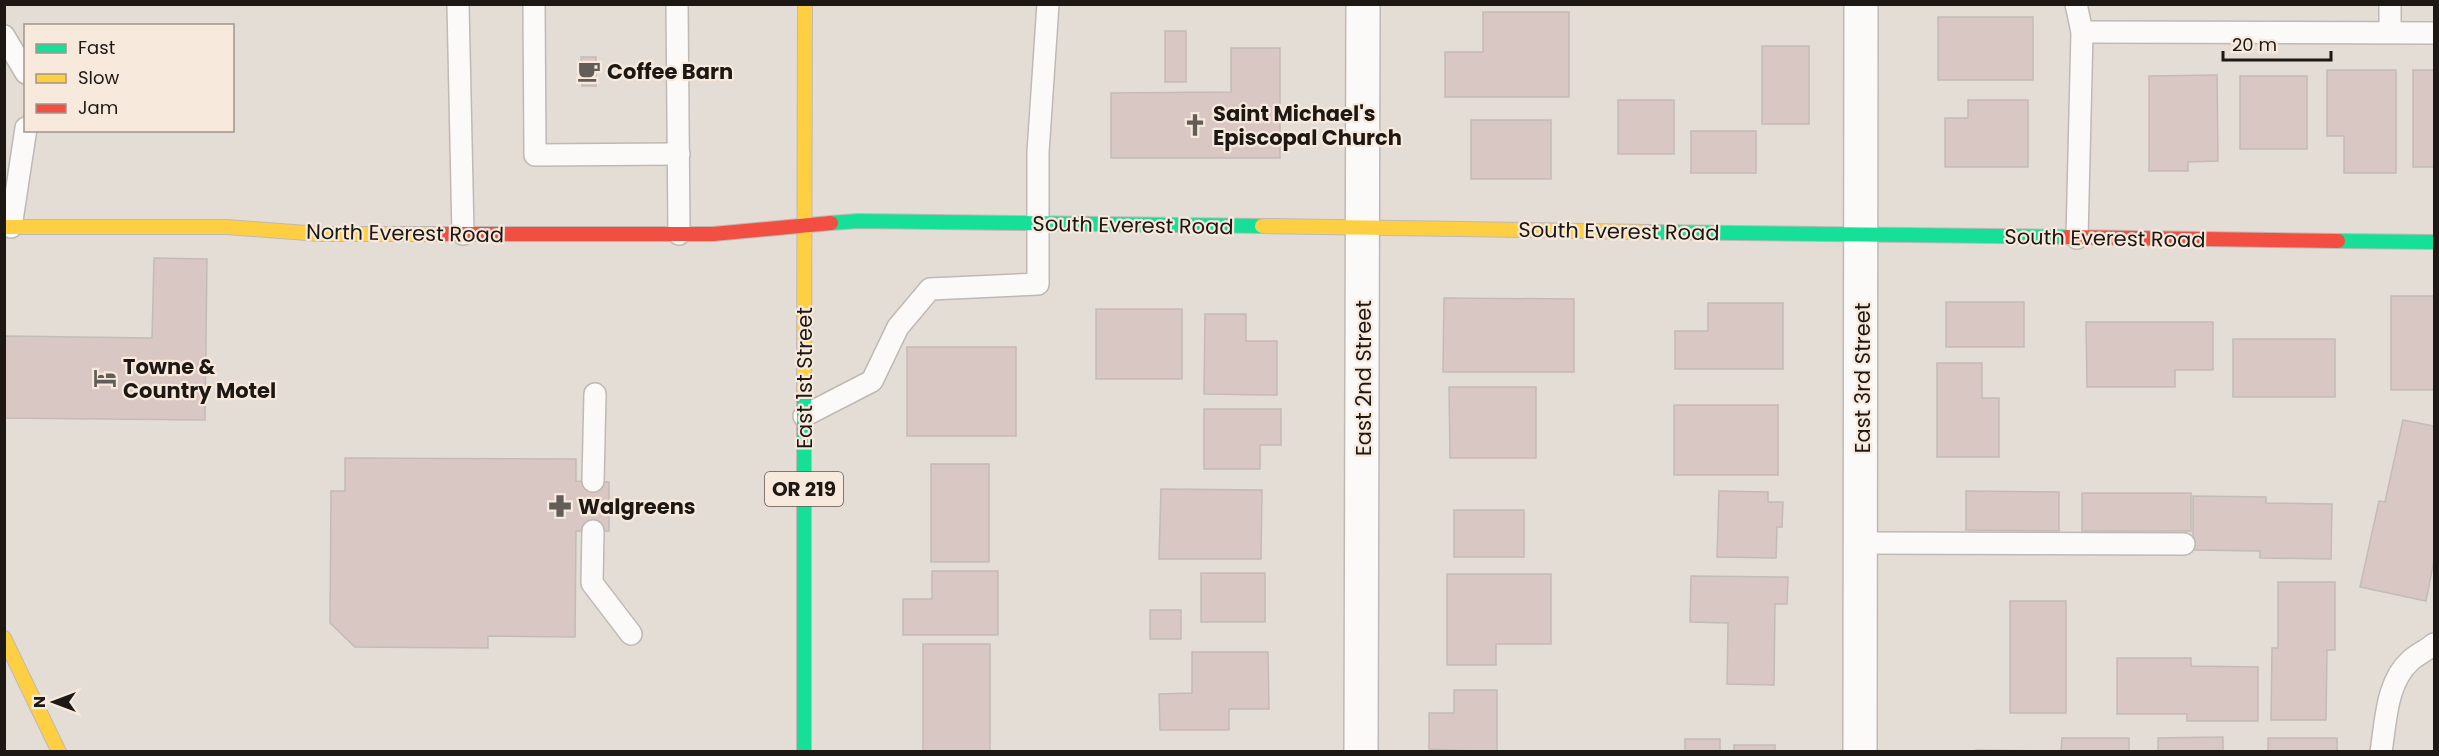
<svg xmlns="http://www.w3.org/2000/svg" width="2439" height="756" font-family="Poppins,sans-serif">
	<rect width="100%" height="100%" fill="#e4ddd6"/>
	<g fill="#d9c7c4" stroke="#c2bbb7" stroke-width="1.5">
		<path d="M1483,12H1569V97H1445V52H1483Z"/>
		<rect x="1938" y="17" width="95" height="63"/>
		<rect x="1165" y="31" width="21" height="51"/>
		<rect x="1762" y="46" width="47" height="78"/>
		<path d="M1231,48H1280V158H1111V93L1231,92Z"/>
		<path d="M581,57H596V86H582Z"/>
		<path d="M2327,70H2396V173H2344V136H2327Z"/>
		<rect x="2413" y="70" width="21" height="97"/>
		<path d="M2217,75L2218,161L2188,162V171H2149V76Z"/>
		<rect x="2240" y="76" width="67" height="73"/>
		<rect x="1618" y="100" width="56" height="54"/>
		<path d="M1968,100H2028V167H1945V118H1968Z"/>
		<rect x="1471" y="120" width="80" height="59"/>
		<rect x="1691" y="131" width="65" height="42"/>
		<path d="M154,258L207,259L205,420L4,418V336L152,338Z"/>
		<rect x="2391" y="296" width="43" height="94"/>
		<path d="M1444,298L1574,299V372H1443Z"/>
		<rect x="1946" y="302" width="78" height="45"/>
		<path d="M1708,303H1783V369H1675V331H1708Z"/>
		<rect x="1096" y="309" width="86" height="70"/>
		<path d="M1205,314H1246V341H1277V395L1204,394Z"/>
		<path d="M2086,322H2213V370H2175V387H2087Z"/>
		<rect x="2233" y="339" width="102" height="58"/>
		<rect x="907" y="347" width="109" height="89"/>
		<path d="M1937,363H1982V398H1999V457H1937Z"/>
		<path d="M1449,387H1536V458H1450Z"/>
		<rect x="1674" y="405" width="104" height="70"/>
		<path d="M1204,409H1281V445H1260V469H1204Z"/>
		<path d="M2403,420L2434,426V560L2426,601L2360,587L2379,501L2385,502Z"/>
		<path d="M345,458L576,459V481L609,482V531H576L575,637L488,636V648L355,647L330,623L331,491H345Z"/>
		<rect x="931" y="464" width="58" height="98"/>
		<path d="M1161,489L1262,490L1261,559H1159Z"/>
		<path d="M1719,491L1768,492V502H1783L1782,527H1777L1776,558L1717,557Z"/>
		<path d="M1966,491L2059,492V531L1966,530Z"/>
		<rect x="2082" y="493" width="109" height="38"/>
		<path d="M2193,496L2266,497V503L2332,504L2331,559L2260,558V551L2193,550Z"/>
		<rect x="1454" y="510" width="70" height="47"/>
		<path d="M932,571H998V635H903V599H932Z"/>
		<rect x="1201" y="573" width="64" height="49"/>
		<path d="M1447,574H1551V644H1496V665H1447Z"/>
		<path d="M1691,576L1788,577L1787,604H1775L1774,685L1727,684L1728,623L1690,622Z"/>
		<path d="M2278,582H2335V650H2327L2326,720H2271L2272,648H2278Z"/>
		<rect x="2010" y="601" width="56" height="112"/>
		<rect x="1150" y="610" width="31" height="29"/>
		<rect x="923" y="644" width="67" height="108"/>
		<path d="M1192,652H1268L1269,709H1229V730H1160L1159,694L1192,693Z"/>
		<path d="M2117,658H2191V666L2258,667V721H2187V714H2117Z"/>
		<path d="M1454,690H1497V752L1429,749V713H1454Z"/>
		<path d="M2223,737V752H2158V738Z"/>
		<path d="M2062,738H2129V752H2061Z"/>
		<rect x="2268" y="738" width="69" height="14"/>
		<rect x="1685" y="739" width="35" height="13"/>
		<rect x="1734" y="745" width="41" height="7"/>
		<path d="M1976,750L2051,751V752H1976Z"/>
	</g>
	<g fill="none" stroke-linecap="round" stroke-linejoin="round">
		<g stroke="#bfb9b4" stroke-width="24">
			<g id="lane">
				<path d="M458,4L463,234"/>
				<path d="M534,4L535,155L679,154"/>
				<path d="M677,4L679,234"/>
				<path d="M2076,4L2082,32L2077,238"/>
				<path d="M2390,4V32"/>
				<path d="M2082,32L2434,33"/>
				<path d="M4,36L26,73"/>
				<path d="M11,227L26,128"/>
				<path d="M804,416L872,381L898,327L930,289L1038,284V152L1048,4"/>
				<path d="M593,481L595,394"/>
				<path d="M593,531L592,583L631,634"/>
				<path d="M1861,543L2184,544"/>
				<path d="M2381,752C2386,721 2386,682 2411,660C2418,654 2427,650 2434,644"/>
			</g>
		</g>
		<g stroke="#bfb9b4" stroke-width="36">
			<g id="street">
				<path d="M1361,752L1363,4"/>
				<path d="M1860,752L1861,4"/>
			</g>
		</g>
		<g stroke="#bfb9b4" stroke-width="16">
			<g id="fast">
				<path d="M831,223L858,221L1262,226"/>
				<path d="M1647,232L2067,237"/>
				<path d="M2338,241L2434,242"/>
				<path d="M804,752V392"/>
			</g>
		</g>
		<g stroke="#bfb9b4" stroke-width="16">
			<g id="slow">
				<path d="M1262,226L1647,232"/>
				<path d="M4,227H227L320,234H444"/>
				<path d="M804,392L805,4"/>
				<path d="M4,638L59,752"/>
			</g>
		</g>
		<g stroke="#bfb9b4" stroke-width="16">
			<g id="jam">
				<path d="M444,234H713L831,223"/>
				<path d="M2067,237L2338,241"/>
			</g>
		</g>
		<use href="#lane" stroke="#fbfaf9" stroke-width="21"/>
		<use href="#street" stroke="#fbfaf9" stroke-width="33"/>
		<use href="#fast" stroke="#16e098" stroke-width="14"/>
		<use href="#slow" stroke="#ffcf43" stroke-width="14"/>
		<use href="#jam" stroke="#f24e42" stroke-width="14"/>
	</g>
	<defs>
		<g id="cafe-bare" transform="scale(1.8)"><path d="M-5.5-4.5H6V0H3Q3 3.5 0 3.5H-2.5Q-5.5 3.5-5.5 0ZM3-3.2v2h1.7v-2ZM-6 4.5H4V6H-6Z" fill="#635d58" stroke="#f8e9dd" stroke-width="2.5" paint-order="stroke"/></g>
		<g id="church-bare" transform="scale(1.8)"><path d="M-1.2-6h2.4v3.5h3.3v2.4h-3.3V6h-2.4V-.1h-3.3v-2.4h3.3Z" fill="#635d58" stroke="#f8e9dd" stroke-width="2.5" paint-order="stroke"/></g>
		<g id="hotel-bare" transform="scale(1.8)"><path d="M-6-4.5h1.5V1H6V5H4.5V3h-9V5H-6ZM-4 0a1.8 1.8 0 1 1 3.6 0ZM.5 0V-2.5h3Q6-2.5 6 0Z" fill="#635d58" stroke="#f8e9dd" stroke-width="2.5" paint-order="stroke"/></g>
		<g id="pharmacy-bare" transform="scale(1.8)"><path d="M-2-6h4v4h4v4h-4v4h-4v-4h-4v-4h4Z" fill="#635d58" stroke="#f8e9dd" stroke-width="2.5" paint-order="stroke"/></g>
	</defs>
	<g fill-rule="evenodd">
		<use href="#cafe-bare" x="589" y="71"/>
		<use href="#church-bare" x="1195" y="125"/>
		<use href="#hotel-bare" x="105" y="378"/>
		<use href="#pharmacy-bare" x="560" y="506"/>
	</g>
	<g text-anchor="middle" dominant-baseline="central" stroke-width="4.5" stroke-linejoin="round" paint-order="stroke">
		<rect fill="#f8e9dd" stroke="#5f5750" stroke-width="1.5" x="765" y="472" width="78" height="34" rx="4.5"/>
		<g font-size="20" font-weight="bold" fill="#1d1814">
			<text x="804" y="489">OR 219</text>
		</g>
		<g font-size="21" font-weight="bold" fill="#1d1814" stroke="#f8e9dd" text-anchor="start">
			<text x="607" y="71">Coffee Barn</text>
			<text x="1213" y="113">Saint Michael's<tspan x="1213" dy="24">Episcopal Church</tspan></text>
			<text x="123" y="366">Towne &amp;<tspan x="123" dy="24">Country Motel</tspan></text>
			<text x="578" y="506">Walgreens</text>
		</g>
		<g font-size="21" fill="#1d1814" stroke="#f8e9dd">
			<text transform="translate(1133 225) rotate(1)">South Everest Road</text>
			<text transform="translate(1619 231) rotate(1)">South Everest Road</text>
			<text transform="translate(405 233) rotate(1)">North Everest Road</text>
			<text transform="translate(2105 238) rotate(1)">South Everest Road</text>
			<text transform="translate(804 378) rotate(-90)">East 1st Street</text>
			<text transform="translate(1363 378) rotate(-90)">East 2nd Street</text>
			<text transform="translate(1862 378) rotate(-90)">East 3rd Street</text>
		</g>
	</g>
	<rect width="2439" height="756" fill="none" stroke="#1d1814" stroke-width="12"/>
	<rect x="24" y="24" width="210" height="108" fill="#f8e9dd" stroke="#a0958d" stroke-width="1.5"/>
	<rect x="36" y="44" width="30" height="9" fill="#16e098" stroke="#a0958d" stroke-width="1.5"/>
	<text x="78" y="54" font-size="18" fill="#1d1814">Fast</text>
	<rect x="36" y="74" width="30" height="9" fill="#ffcf43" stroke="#a0958d" stroke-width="1.5"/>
	<text x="78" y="84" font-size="18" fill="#1d1814">Slow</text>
	<rect x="36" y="104" width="30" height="9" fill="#f24e42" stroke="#a0958d" stroke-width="1.5"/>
	<text x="78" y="114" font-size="18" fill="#1d1814">Jam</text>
	<g transform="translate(54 702) rotate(270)" stroke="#f8e9dd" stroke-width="4.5" paint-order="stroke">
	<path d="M0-4.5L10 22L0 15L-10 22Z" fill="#1d1814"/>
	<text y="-9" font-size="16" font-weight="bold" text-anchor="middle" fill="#1d1814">N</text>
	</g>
	<path d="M2223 51v9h108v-9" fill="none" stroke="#1d1814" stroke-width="3"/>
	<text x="2232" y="51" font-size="18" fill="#1d1814" stroke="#f8e9dd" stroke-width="4.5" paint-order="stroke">20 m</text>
</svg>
